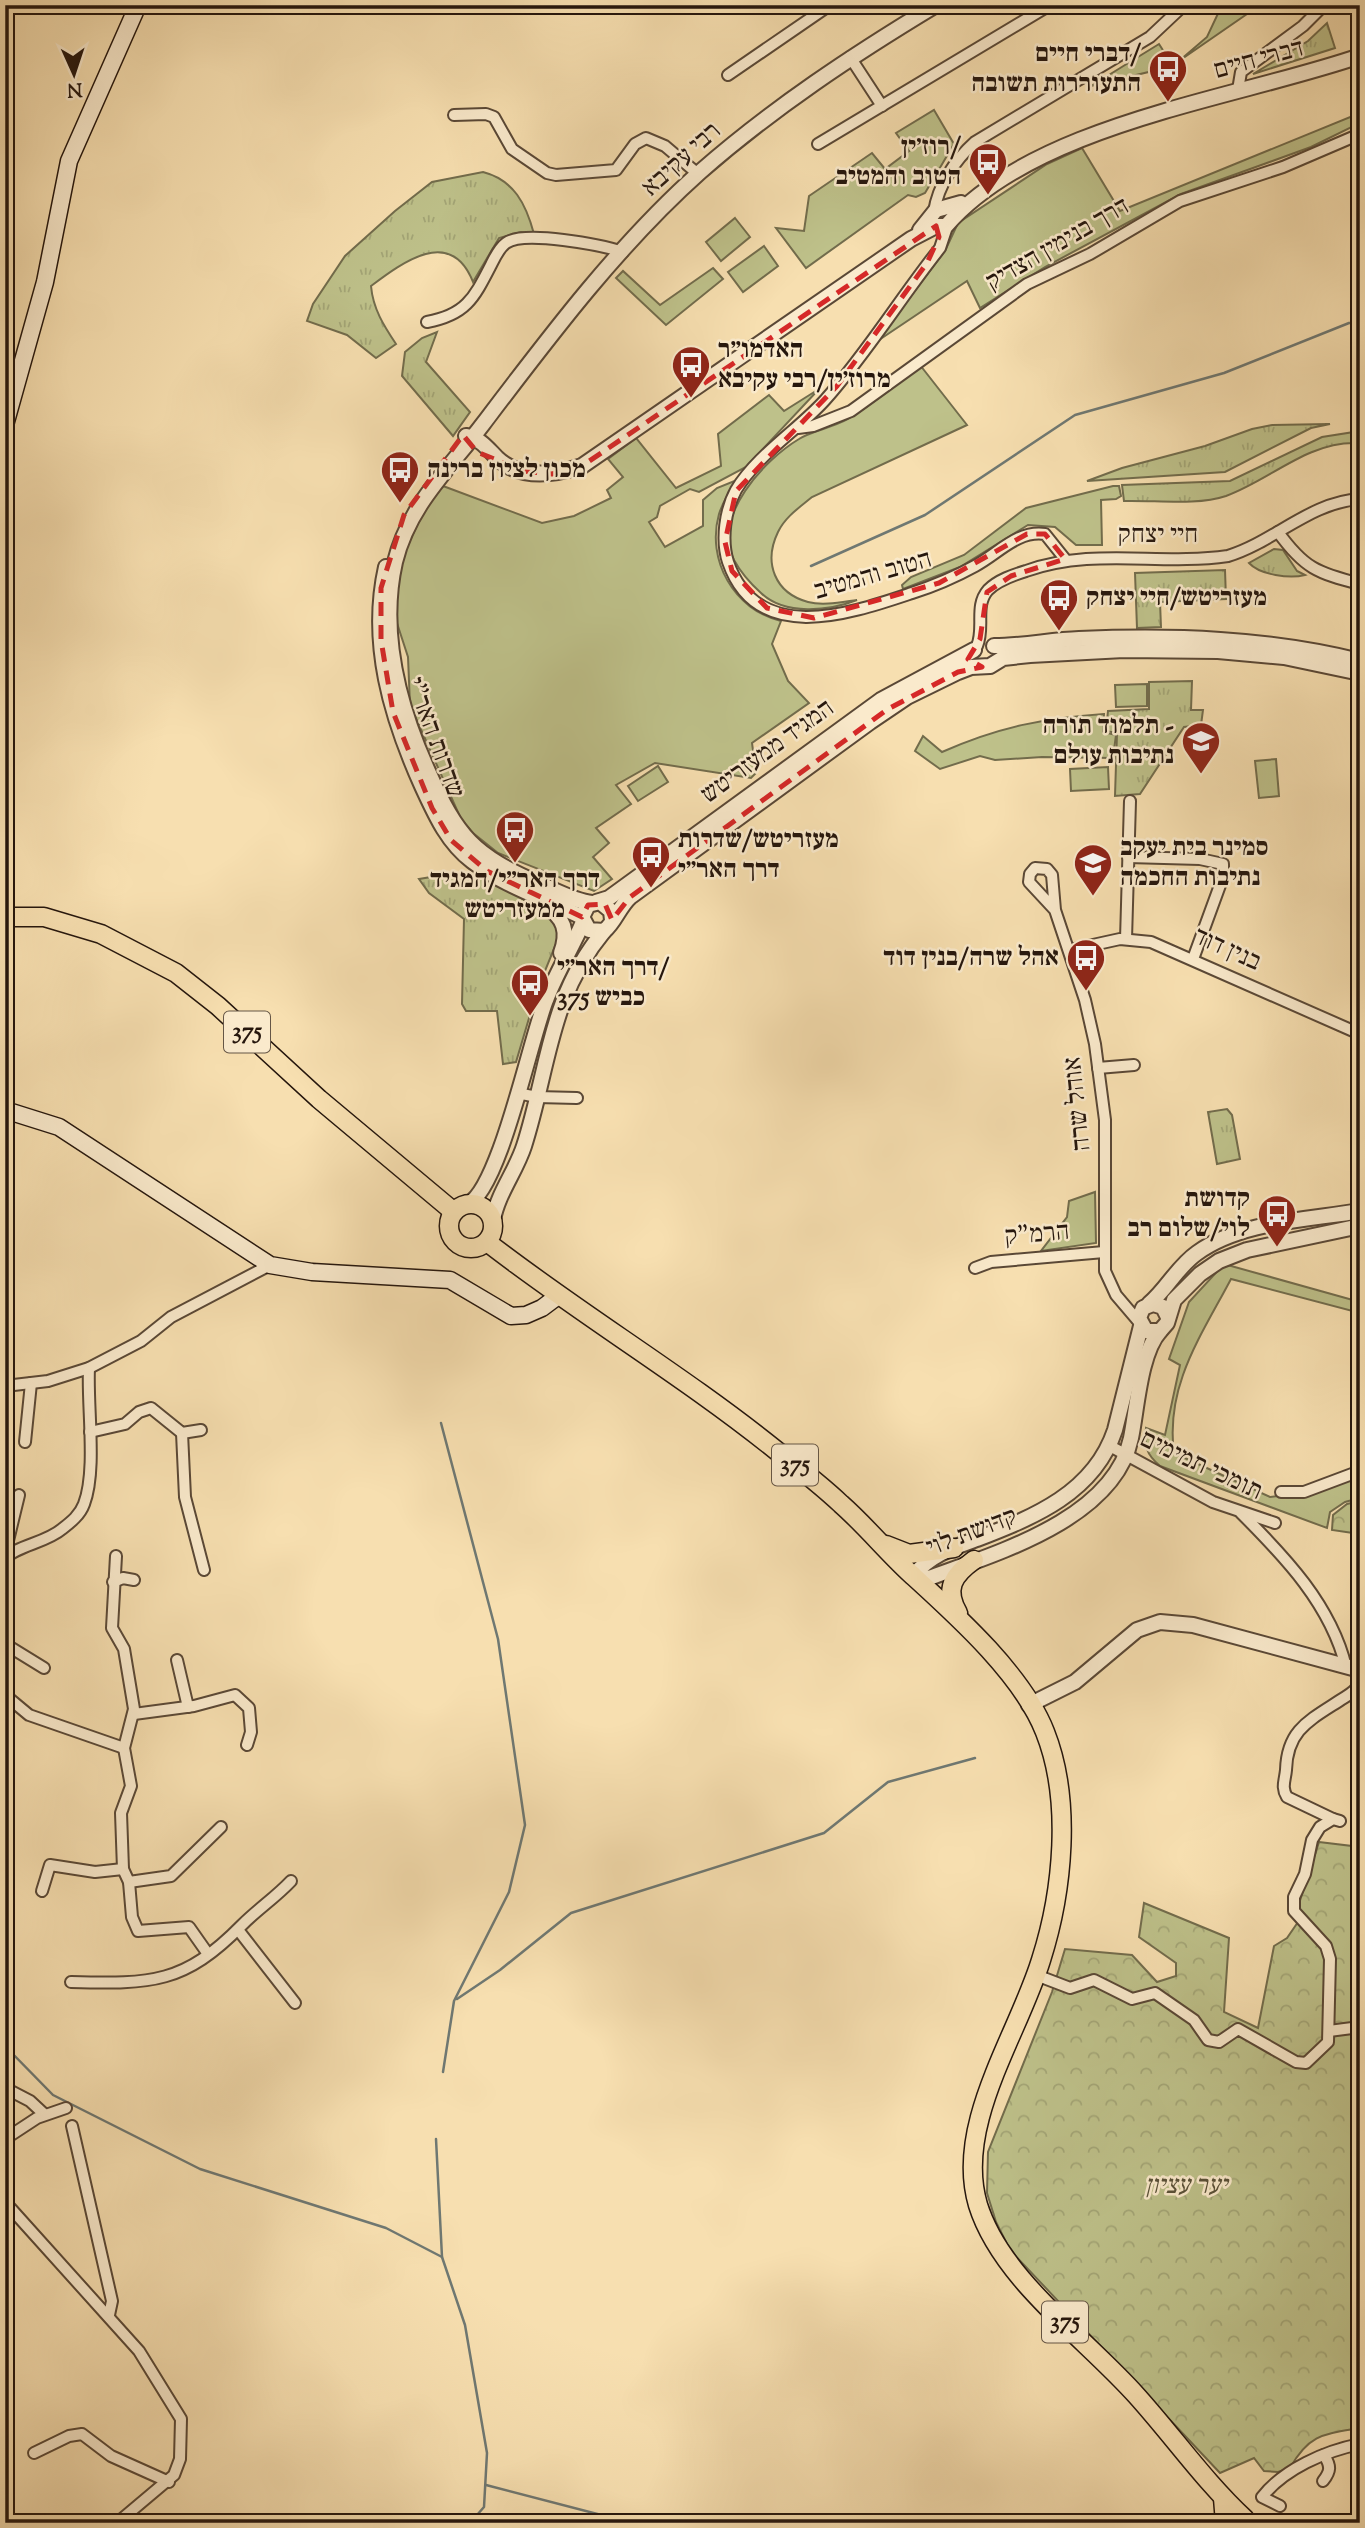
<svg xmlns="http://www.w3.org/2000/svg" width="1365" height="2528" font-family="'Sorts Mill Goudy','Frank Ruhl Libre',serif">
	<defs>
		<pattern id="forest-crowns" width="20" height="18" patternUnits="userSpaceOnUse" patternTransform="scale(1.75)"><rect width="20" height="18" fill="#bec18a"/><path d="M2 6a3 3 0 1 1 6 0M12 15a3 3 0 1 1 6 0" fill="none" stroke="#a3a576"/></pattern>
		<pattern id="park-tufts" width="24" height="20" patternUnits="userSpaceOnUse" patternTransform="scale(1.75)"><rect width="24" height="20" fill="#bec18a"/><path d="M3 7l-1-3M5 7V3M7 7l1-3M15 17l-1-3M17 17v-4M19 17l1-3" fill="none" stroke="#a3a576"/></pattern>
	</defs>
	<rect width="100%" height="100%" fill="#f7dfb0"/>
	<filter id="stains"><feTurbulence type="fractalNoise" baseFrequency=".00286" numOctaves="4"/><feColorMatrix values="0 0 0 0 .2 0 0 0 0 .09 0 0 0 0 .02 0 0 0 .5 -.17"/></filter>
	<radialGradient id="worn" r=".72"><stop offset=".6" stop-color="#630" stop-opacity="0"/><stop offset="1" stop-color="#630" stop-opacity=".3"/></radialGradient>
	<g fill="#bec18a" stroke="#726c4c" stroke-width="2">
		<path d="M1222,5H1260L1179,61L1207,37Z"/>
		<path d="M1159,44L1173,66L1091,86Z"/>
		<path d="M934,110L954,144L925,193L916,197L908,195L806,268L776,228L804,231L809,196L872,153L885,169L909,151L896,133Z"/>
		<path d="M1360,113V123L1311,147L1181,194L1045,267L980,308L967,281L876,342L945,251L958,223L1047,164L1082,148L1120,211Z"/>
		<path d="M735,218L750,237L721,261L706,242Z"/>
		<path d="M764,246L778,266L743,292L728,272Z"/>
		<path d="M713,268L723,279L666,325L616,278L623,271L660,305Z"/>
		<path d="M920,365L967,425L812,497C800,507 785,517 778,532C763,563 775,593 808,602C823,606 842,602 857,600C829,611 785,616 761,593C751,584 741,573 734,560C712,516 764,460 799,439C811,431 832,428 848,419C874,403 897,385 920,365Z"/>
		<path d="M819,389L746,467L699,492L690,489L660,506L657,517L649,522L665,547L703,526V500L717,488L737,480C730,490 723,502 719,514C706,560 734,610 781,621L772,644L788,681L809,703L752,743L756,773L751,778L655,763L616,785L631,804L596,828L609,843L593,857L612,879L594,891L498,853L473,833L461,819L410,705L408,657L395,617L400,568L407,547L426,506L443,486L542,523L574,516L611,498L607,490L623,477L608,459L636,438L676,488L721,466L718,434L769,395L784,411Z"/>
		<path d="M1113,486H1119L1121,496L1116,499L1101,500L1102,545H1076L1055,527L1028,525L960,567L903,589L902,585L911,577L964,555L1026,508Z"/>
		<path d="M1147,684V706L1116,707L1115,685Z"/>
		<path d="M1104,714L1103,732L1116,735L1113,758L1042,757L995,760L980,756L940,769L915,751L923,736L942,752C998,727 1044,718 1104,714Z"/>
		<path d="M1276,759L1279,796L1259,798L1255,761Z"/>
		<path d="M658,766L668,782L638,801L628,786Z"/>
		<path d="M1108,767L1109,789L1071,791L1070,769Z"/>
		<path d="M1095,1192L1096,1243L1041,1251L1067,1217L1069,1201Z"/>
		<path d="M1224,1264L1360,1302V1313L1231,1279C1201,1336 1165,1386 1174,1453L1270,1497L1319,1491L1360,1471V1498L1345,1502L1330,1512L1327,1528L1160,1466C1146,1454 1144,1446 1146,1428L1165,1435L1180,1365L1169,1359L1189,1302Z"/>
	</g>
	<g fill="url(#forest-crowns)" stroke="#726c4c" stroke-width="2">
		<path d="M1360,1501V1534L1332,1530L1333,1515L1347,1504Z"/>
		<path d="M1319,1842L1360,1847V2428C1324,2434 1309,2434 1290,2468L1278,2472L1264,2471L1254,2458L1220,2473L1010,2250L996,2222L987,2193L988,2152L1052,1992L1065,1949L1132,1955L1157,1982L1176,1976V1963L1139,1937L1144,1903L1229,1938L1224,2012L1258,2028L1274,1946L1287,1938L1298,1922L1295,1916Z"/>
	</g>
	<g fill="url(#park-tufts)" stroke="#726c4c" stroke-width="2">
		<path d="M1327,23L1335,48L1253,74L1308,41Z"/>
		<path d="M483,172C514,180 526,204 534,234L521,232L499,238L473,282C451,226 403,262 371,286C373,309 384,326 396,344L376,358L347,335L307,321L313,304L345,256L395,211L432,182Z"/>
		<path d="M437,332L426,362L470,412L453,436L402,376L405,352L422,338Z"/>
		<path d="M1330,424L1311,428L1225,472L1087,481L1122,468L1205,446L1252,429L1272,425Z"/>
		<path d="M1354,432V443C1306,443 1270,480 1226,496C1196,506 1156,500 1124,501L1122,485L1230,481L1322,437Z"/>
		<path d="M1274,549L1283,550L1297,571L1305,575C1290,579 1260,575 1249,563Z"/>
		<path d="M1225,570L1226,599L1160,602L1161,627L1137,628L1135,573Z"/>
		<path d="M1192,681L1191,710H1203L1201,725L1184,727L1140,794L1115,796L1117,733L1106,731L1108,711L1149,709V682Z"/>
		<path d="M455,873L480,875L493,880L554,919L560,934L538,988L516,1062L503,1064L497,1011H466L462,1004L464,919L429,893L419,879Z"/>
		<path d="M1227,1109L1232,1115L1240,1159L1217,1164L1208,1112Z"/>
	</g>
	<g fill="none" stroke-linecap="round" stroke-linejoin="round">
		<g stroke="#6f7872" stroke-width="2.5">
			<path d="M811,566L925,515L1075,415L1224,373L1349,323H1360"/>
			<path d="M441,1423L498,1639L525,1825L509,1892L454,2001L443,2072"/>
			<path d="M457,1999L500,1970L571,1913L824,1833L888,1782L975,1758"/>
			<path d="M5,2046L53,2095L200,2169L386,2228L442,2257"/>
			<path d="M436,2139L442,2257L465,2325L487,2453L484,2507L470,2523"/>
			<path d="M486,2485L632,2523"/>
		</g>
		<g stroke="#5a4836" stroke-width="14">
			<g id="minor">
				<path d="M850,57L882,106"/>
				<path d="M728,75L830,5"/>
				<path d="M1238,90L1241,72L1303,26L1324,5"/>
				<path d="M454,115L486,114L494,117L512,149L547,173L556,175L616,170L635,144L646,138L665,146L698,174"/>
				<path d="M818,144L1050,5"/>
				<path d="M934,212C938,185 955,160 975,142L1150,37L1184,5"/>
				<path d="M948,224L940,248C901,297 867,353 825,400C798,430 757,455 736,490C725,510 721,540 728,562C757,647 852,613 912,593C934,586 955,577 975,566C998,554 1017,530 1045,534L1065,559"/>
				<path d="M427,322C466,315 474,298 491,265C495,257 499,248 506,243C524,230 602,245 623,252"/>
				<path d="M798,428L813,426L851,411L1027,284L1090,254L1180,201L1283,167L1360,134"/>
				<path d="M1278,532C1304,568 1317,573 1360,584"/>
				<path d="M977,646C985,628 974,606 988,590C998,580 1013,575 1026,571C1094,547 1159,566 1228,556C1274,542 1310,502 1360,499"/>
				<path d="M1128,857L1200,859L1223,864V877L1193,959"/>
				<path d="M1055,910L1052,875L1047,869L1035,868L1030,874L1029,882L1055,910L1085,1000L1095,1044L1105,1120V1271L1116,1295L1139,1322"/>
				<path d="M1359,922H1360"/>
				<path d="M1126,939L1130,801"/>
				<path d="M1070,950L1120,939L1151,942L1360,1034"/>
				<path d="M1098,1068L1134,1065"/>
				<path d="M517,1093L537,1097L577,1098"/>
				<path d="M975,1268L991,1262L1104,1252"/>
				<path d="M5,1386L48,1381L89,1368L141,1341L171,1317L270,1265"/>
				<path d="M90,1432L125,1424L139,1412L151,1408L182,1433L201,1430"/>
				<path d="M182,1433L185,1497L204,1570"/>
				<path d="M25,1442L31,1383"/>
				<path d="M1110,1446L1213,1502L1275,1523"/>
				<path d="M1281,1492H1304L1360,1471"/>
				<path d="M1241,1513C1285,1557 1331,1605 1346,1667"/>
				<path d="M5,1553L19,1495"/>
				<path d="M116,1556L112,1628L124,1649L134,1709L124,1748L131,1786L121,1813L123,1869L129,1882L132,1917L138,1931L189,1927L208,1954"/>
				<path d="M5,1559C15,1546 46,1543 62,1529C71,1522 80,1515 84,1504C97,1470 87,1407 89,1368"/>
				<path d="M113,1582L123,1578L134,1580"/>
				<path d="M5,1644L44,1668"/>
				<path d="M177,1660L188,1707"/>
				<path d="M5,1695L29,1715L124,1748"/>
				<path d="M134,1714L194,1706L235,1695L249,1708L251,1732L247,1745"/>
				<path d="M1333,1819L1287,1797C1281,1787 1285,1781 1286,1770C1287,1731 1308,1721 1339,1701C1348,1695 1354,1693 1360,1684"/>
				<path d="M129,1882L171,1876L221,1827"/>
				<path d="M42,1891L50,1865L95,1872L123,1869"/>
				<path d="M239,1931L295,2003"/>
				<path d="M1036,1975L1070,1988L1094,1980L1132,1999L1155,1993L1194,2020L1208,2040L1219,2042L1238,2029L1296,2062L1306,2063L1328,2042L1330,1959L1326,1946L1294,1911V1897L1305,1874L1312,1840L1320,1827L1333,1819L1340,1821"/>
				<path d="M71,1982C152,1984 184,1984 242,1925C258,1909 276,1897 291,1881"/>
				<path d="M1329,2031L1360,2027"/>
				<path d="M5,2088L30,2101L44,2114"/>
				<path d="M72,2126L112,2301L109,2315"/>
				<path d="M5,2139L37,2118L66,2108"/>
				<path d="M5,2202L139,2351L181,2419L180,2459L174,2475L117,2523"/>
				<path d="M34,2453L69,2436L82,2434L111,2456L169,2482"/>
				<path d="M1323,2481C1331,2471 1331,2466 1324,2455"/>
				<path d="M1280,2506L1262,2497C1284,2469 1325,2451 1360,2444"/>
			</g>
		</g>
		<g stroke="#5a4836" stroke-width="18">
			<g id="tertiary">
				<path d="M920,230L936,210L961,203"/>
				<path d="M466,436C480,438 487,448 497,458C520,480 554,475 582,466L911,239L936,226H946C1034,124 1235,99 1360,56"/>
				<path d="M386,567C369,643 391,717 422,786C435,814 447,842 472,861C504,886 546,899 582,917"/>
				<path d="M994,646C1023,646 1051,640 1079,639C1173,635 1268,638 1360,661"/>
				<path d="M596,902L609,898L881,700L974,650"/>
				<path d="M592,903C574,901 557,891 540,884C473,855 458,838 428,771C399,707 379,633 395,562C409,505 449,469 483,424C549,337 618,245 700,172C773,108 853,55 936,5"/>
				<path d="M545,905C564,918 569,931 561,953"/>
				<path d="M612,920L611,911L600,902L588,905L582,917L589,930L604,931C615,922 619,907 630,897L870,722L907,697L958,672L971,667L990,666L1003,658L1030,655L1124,650L1218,651L1284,657L1360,673"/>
				<path d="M467,1205C500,1189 530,1040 546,1000C556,973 572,948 583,922"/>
				<path d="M493,1220C497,1195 516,1171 524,1146C549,1068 549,997 604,931"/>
				<path d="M1149,1304C1167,1289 1177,1267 1197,1253C1241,1221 1308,1220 1360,1211"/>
				<path d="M1168,1317L1163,1307L1153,1304L1143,1308L1139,1318L1146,1331H1160L1167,1323L1174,1300L1200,1274L1219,1261L1247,1250L1360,1226"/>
				<path d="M913,1576L929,1578C997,1553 1114,1519 1131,1438C1137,1409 1140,1353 1160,1331"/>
				<path d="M913,1576C930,1555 952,1548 977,1539C1034,1517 1094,1493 1115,1430L1141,1326"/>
				<path d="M1029,1705L1075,1682L1137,1630L1160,1622L1193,1625L1360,1670"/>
			</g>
		</g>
		<g stroke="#25160d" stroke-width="19">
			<g id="secondary">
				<path d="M5,425L45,282L69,161L138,5"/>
				<path d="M5,1110L59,1127L270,1265L312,1272L450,1280L511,1316L526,1315L542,1308L558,1296"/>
			</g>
		</g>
		<g stroke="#25160d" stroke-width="21">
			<g id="primary">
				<path d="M5,917H44L101,934L176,973L218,1006L319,1099L454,1212"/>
				<circle cx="471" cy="1226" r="22"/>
				<path d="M487,1242C581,1315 684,1376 777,1451C799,1468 821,1485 841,1504C866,1526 887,1552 911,1574C956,1615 1023,1675 1045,1732C1072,1800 1063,1891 1041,1960C1018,2035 954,2125 978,2205C1001,2279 1085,2338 1136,2395C1173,2436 1205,2482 1245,2519"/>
				<path d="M886,1545L909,1554L954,1548"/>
				<path d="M958,1613C944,1589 953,1575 974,1560"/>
				<path d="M1223,2498L1225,2523"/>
			</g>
		</g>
		<use href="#minor" stroke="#faeacc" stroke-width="10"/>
		<use href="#tertiary" stroke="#faeacc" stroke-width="14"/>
		<use href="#secondary" stroke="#faeacc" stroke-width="16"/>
		<use href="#primary" stroke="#f7dfb0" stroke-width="18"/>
	</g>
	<path fill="none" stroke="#d62828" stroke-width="5" stroke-dasharray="14 9" stroke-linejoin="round" d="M936,226L939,237L927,263L837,386L736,491L725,542L732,571L767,608L814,618L939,583L1027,534H1045L1065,559L1011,576L987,592L980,639L968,659L982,667L958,672L888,709L630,897L612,920L605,904L588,905L582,917L487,871L451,840L432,808L393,712L381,640V588L404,515L463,435L477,452L523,471L552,474L582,466Z"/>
	<defs>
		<g id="bus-pin" transform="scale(2.0125)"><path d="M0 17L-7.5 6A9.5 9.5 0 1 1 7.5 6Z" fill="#8f2418" stroke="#faeacc"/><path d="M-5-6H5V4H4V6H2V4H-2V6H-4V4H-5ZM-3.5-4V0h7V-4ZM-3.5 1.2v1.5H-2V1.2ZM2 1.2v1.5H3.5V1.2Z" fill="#fff"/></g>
		<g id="school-pin" transform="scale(2.0125)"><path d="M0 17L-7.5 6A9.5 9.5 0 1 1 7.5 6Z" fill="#8f2418" stroke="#faeacc"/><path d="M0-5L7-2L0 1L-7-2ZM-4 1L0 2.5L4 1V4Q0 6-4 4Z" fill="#fff"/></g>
	</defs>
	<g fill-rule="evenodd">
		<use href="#bus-pin" x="1168" y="69"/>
		<use href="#bus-pin" x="988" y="162"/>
		<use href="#bus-pin" x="691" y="365"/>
		<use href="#bus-pin" x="400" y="470"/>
		<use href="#bus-pin" x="1059" y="598"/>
		<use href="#school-pin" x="1201" y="741"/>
		<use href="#bus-pin" x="515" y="830"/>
		<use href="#bus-pin" x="651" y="855"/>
		<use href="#school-pin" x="1093" y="863"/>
		<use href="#bus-pin" x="1086" y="958"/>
		<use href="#bus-pin" x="530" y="983"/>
		<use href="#bus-pin" x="1277" y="1214"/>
	</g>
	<g text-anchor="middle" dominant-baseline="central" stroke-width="5" stroke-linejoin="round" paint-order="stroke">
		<g fill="#faeacc" stroke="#655646" stroke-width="2">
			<rect x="224" y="1011.5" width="46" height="41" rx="5"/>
			<rect x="772" y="1444.5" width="46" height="41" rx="5"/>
			<rect x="1042" y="2301.5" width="46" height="41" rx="5"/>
		</g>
		<g font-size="24" font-weight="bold" fill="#25160d">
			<text x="247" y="1032">375</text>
			<text x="795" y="1465">375</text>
			<text x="1065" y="2322">375</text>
		</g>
		<g font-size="26" font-weight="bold" fill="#25160d" stroke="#faeacc" text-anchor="start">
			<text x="1141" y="54" text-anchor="end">דברי חיים/<tspan x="1141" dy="30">התעוררות תשובה</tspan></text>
			<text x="961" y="147" text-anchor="end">רוז׳ין/<tspan x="961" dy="30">הטוב והמטיב</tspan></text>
			<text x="718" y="350">האדמו״ר<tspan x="718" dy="30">מרוז׳ין/רבי עקיבא</tspan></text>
			<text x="427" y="470">מכון לציון ברינה</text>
			<text x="1086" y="598">מעזריטש/חיי יצחק</text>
			<text x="1174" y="726" text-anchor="end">תלמוד תורה -<tspan x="1174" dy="30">נתיבות עולם</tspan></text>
			<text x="678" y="840">מעזריטש/שדרות<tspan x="678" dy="30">דרך האר״י</tspan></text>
			<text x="1120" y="848">סמינר בית יעקב<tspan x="1120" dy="30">נתיבות החכמה</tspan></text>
			<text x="515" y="880" text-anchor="middle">דרך האר״י/המגיד<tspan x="515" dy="30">ממעזריטש</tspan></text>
			<text x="1059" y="958" text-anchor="end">אהל שרה/בנין דוד</text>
			<text x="557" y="968">דרך האר״י/<tspan x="557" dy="30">כביש 375</tspan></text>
			<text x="1250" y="1199" text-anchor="end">קדושת<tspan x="1250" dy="30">לוי/שלום רב</tspan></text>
		</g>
		<g font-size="26" fill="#25160d" stroke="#faeacc">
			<text transform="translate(1259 60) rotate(-15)">דברי חיים</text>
			<text transform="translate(682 160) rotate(-42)">רבי עקיבא</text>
			<text transform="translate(1058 245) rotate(-30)">דרך בנימין הצדיק</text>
			<text x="1158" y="535">חיי יצחק</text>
			<text transform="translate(873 576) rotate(-16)">הטוב והמטיב</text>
			<text transform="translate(434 738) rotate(70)">שדרות האר"י</text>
			<text transform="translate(768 752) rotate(-36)">המגיד ממעזריטש</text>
			<text transform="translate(1227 950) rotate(24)">בנין דוד</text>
			<text transform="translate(1078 1104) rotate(-96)">אוהל שרה</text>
			<text transform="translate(1037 1235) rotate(-5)">הרמ"ק</text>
			<text transform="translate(1201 1466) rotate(25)">תומכי תמימים</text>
			<text transform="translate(972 1533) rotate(-21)">קדושת לוי</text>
		</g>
		<g font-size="26" font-style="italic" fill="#5b5239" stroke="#faeacc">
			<text x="1186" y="2186">יער עציון</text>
		</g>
	</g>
	<rect width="1365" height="2528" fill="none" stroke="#f7dfb0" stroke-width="28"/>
	<rect x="7" y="7" width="1351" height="2514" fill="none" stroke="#25160d" stroke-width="3.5"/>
	<rect x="14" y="14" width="1337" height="2500" fill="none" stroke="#25160d" stroke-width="2"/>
	<g transform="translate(74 74) rotate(177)" stroke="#faeacc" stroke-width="5" paint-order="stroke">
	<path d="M0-5L12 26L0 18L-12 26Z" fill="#25160d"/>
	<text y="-10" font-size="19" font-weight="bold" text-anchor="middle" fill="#25160d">N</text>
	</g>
	<rect width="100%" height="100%" filter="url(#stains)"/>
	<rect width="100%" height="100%" fill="url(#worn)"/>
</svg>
